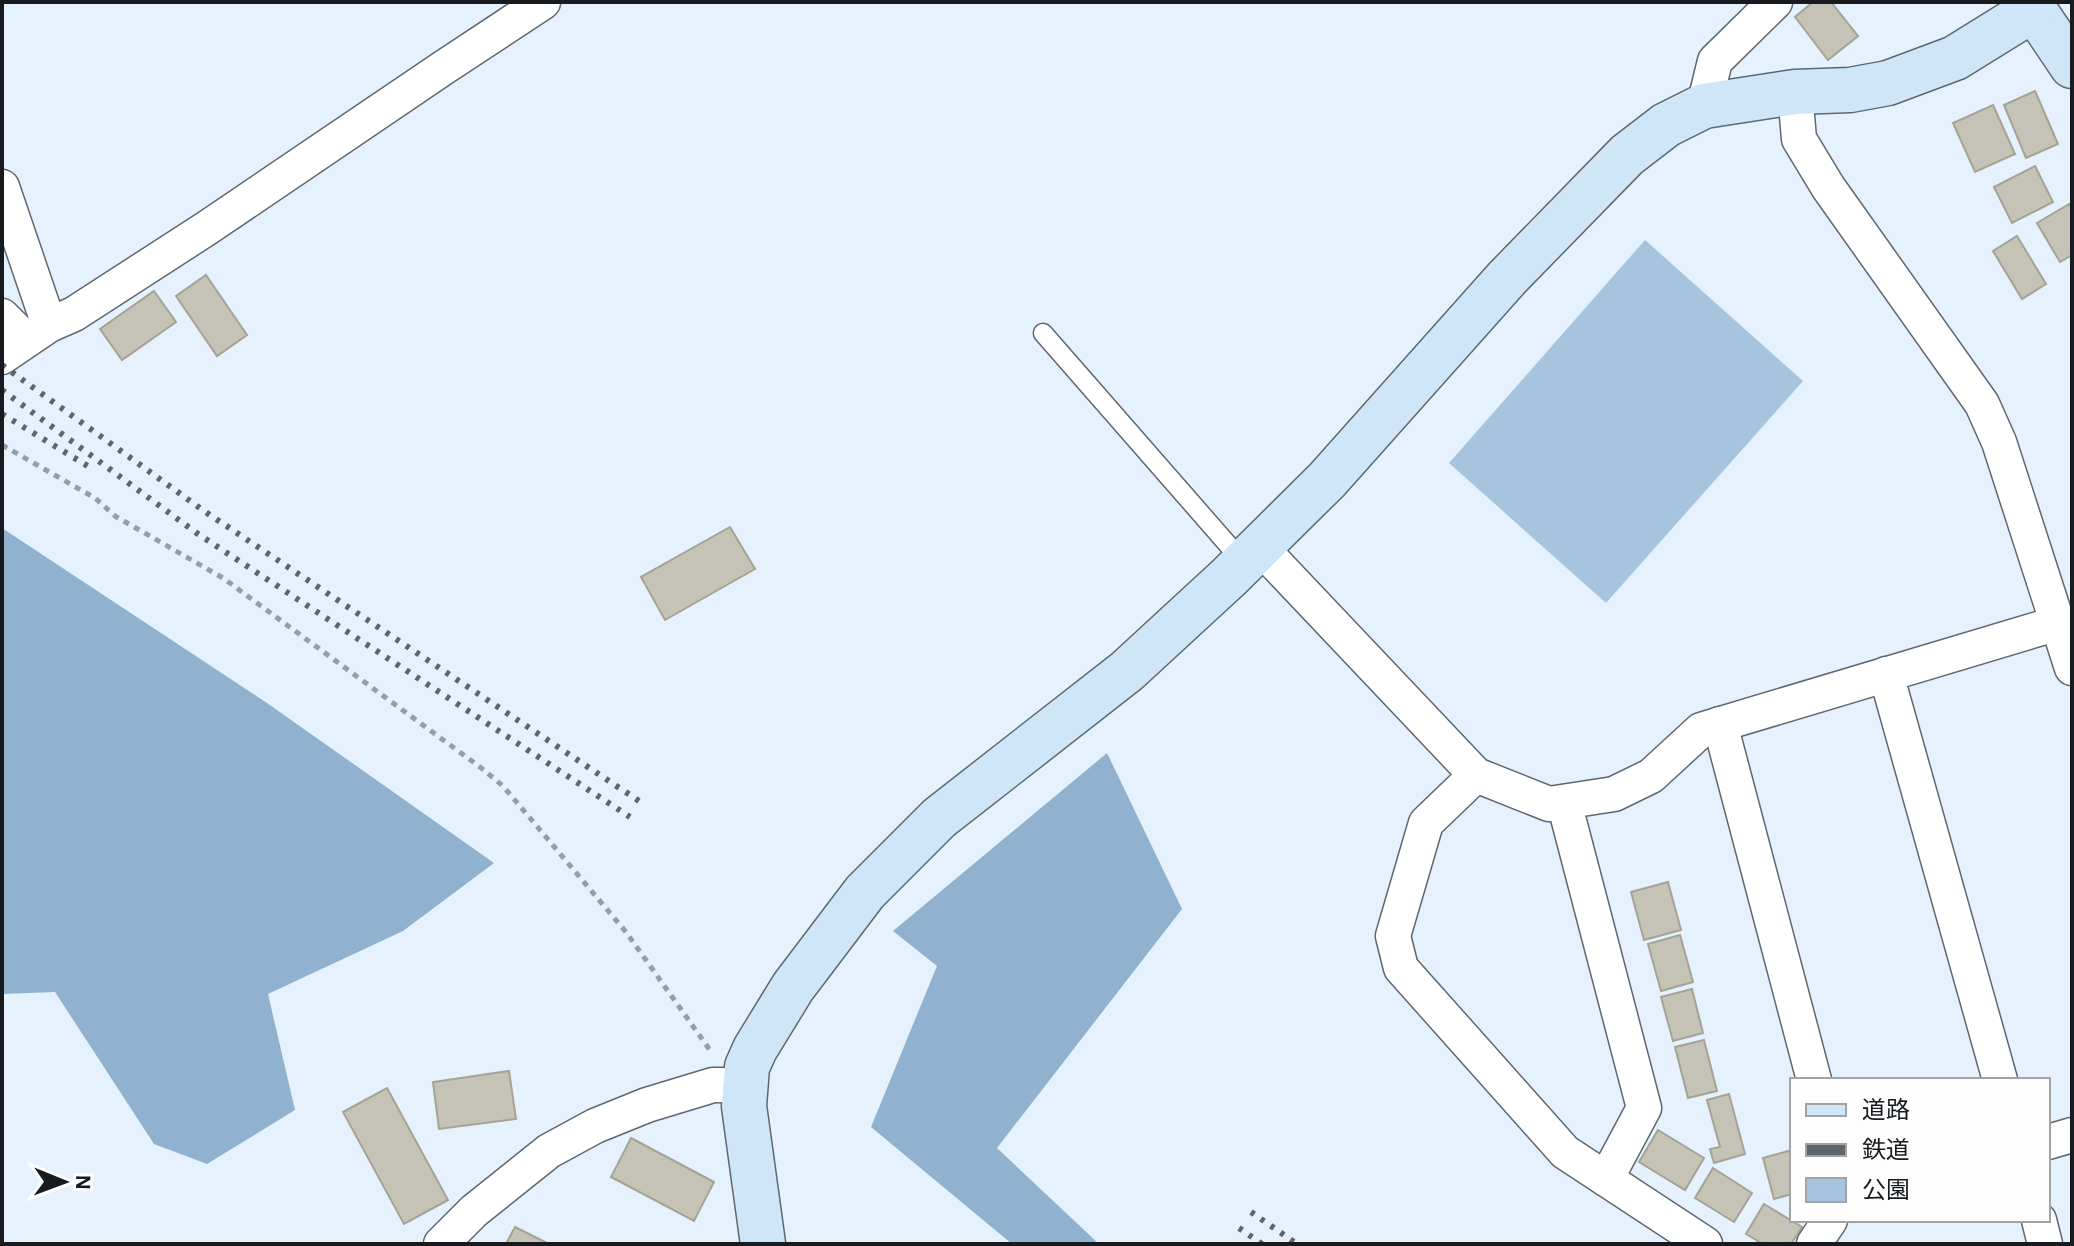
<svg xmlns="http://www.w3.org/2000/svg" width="2074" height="1246" font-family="'Alegreya Sans','Noto Sans JP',sans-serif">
	<rect width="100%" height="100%" fill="#e5f1fc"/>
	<path fill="#a6c4de" d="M1645,240L1803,381L1606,603L1449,463Z"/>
	<g fill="#90b2cf">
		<path d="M2,528L267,703L494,863L403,931L268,994L295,1110L207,1164L154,1144L55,992L2,994Z"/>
		<path d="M1107,753L1182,909L997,1148L1099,1244H1012L871,1127L937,966L893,931Z"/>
	</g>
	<g fill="#c4c3b5" stroke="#a4a395" stroke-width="2">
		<path d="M1813,2H1831L1858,36L1828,60L1795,17Z"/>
		<path d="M2035,91L2058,144L2026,158L2004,105Z"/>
		<path d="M1993,105L2015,154L1975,172L1953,123Z"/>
		<path d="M2035,166L2053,202L2012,223L1994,187Z"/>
		<path d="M2069,204L2072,209V255L2060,262L2037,223Z"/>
		<path d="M2017,236L2046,284L2022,299L1993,251Z"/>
		<path d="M206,275L247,335L217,356L176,296Z"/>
		<path d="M154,291L176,322L122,360L100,329Z"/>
		<path d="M730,527L755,569L665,620L641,577Z"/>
		<path d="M1668,882L1681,930L1644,940L1631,892Z"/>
		<path d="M1680,935L1693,982L1661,991L1648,944Z"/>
		<path d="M1692,989L1703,1033L1673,1041L1661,997Z"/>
		<path d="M1704,1040L1717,1091L1688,1098L1675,1047Z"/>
		<path d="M509,1071L516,1119L439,1129L433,1082Z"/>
		<path d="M387,1088L448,1200L404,1224L343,1112Z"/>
		<path d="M1729,1094L1745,1154L1714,1163L1710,1149L1720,1147L1707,1100Z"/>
		<path d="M1658,1130L1704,1158L1685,1190L1639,1162Z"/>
		<path d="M631,1138L714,1182L694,1221L611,1177Z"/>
		<path d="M1792,1150V1194L1774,1199L1763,1158Z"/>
		<path d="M1713,1168L1752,1193L1734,1222L1695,1198Z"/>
		<path d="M1764,1204L1802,1227L1791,1244H1763L1746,1234Z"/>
		<path d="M515,1227L549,1244H506Z"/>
	</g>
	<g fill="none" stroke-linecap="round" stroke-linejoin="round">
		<g stroke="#5e6871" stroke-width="21">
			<path id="lane" d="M1043,333L1244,563"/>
		</g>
		<g stroke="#5e6871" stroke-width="37">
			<g id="street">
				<path d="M1795,92L1799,139L1828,187L1982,404L1999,442L2072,668"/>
				<path d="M1704,106L1715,61L1775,2"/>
				<path d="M2,187L49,325"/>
				<path d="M2,316L26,340"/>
				<path d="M2,357L49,325L74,314L207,228L443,68L543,2"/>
				<path d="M1260,547L1476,775L1549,804L1614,794L1651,776L1701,730L2058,623"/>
				<path d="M1886,674L2000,1080"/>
				<path d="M1720,724L1814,1080"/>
				<path d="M1476,775L1426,823L1393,936L1401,968L1565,1152L1705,1244"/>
				<path d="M1564,802L1644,1108L1606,1179"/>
				<path d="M2048,1142L2072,1135"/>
				<path d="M2039,1220L2045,1244"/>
				<path d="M441,1244L474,1211L549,1151L595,1126L647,1105L713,1085H745"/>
				<path d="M1814,1244L1830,1220"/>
			</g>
		</g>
		<g stroke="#5e6871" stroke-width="47">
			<g id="secondary">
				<path d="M2029,2L2072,66"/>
				<path d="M763,1244L744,1106L747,1067L755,1049L793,987L865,892L939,818L1127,671L1229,577L1327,480L1507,278L1627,155L1666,125L1704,106L1795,92L1850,90L1888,83L1955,58L2034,9"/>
			</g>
		</g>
		<path stroke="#959ea6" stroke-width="5" stroke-dasharray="6 6" stroke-linecap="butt" d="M2,445L95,498L115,516L223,578L480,767L503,786L626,932L712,1053"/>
		<use href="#lane" stroke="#fff" stroke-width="18"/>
		<use href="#street" stroke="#fff" stroke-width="34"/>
		<use href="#secondary" stroke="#cee6f8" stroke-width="44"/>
		<g stroke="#5e656c" stroke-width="6" stroke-dasharray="4 8" stroke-linecap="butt">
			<path d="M2,365L204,511L639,801"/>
			<path d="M2,390L198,534L630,817"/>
			<path d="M2,414L91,468"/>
			<path d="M1251,1212L1297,1244"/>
			<path d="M1239,1228L1262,1244"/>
		</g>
	</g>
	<rect width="2074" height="1246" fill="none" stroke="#171b1f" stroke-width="8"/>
	<rect x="1790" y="1078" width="260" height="144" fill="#fdfdfd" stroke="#a1a3a4" stroke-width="2"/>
	<rect x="1806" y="1104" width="40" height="12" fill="#cee6f8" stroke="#a1a3a4" stroke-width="2"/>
	<text x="1862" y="1118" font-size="24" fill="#171b1f">道路</text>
	<rect x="1806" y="1144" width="40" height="12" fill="#5e656c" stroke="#a1a3a4" stroke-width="2"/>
	<text x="1862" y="1158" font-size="24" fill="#171b1f">鉄道</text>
	<rect x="1806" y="1178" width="40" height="24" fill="#a6c4de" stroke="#a1a3a4" stroke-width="2"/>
	<text x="1862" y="1198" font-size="24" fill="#171b1f">公園</text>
	<g transform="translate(64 1182) rotate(91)" stroke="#fdfdfd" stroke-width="6" paint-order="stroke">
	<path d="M0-6L14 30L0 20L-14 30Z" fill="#171b1f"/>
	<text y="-12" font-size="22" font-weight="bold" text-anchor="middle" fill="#171b1f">N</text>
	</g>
</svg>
